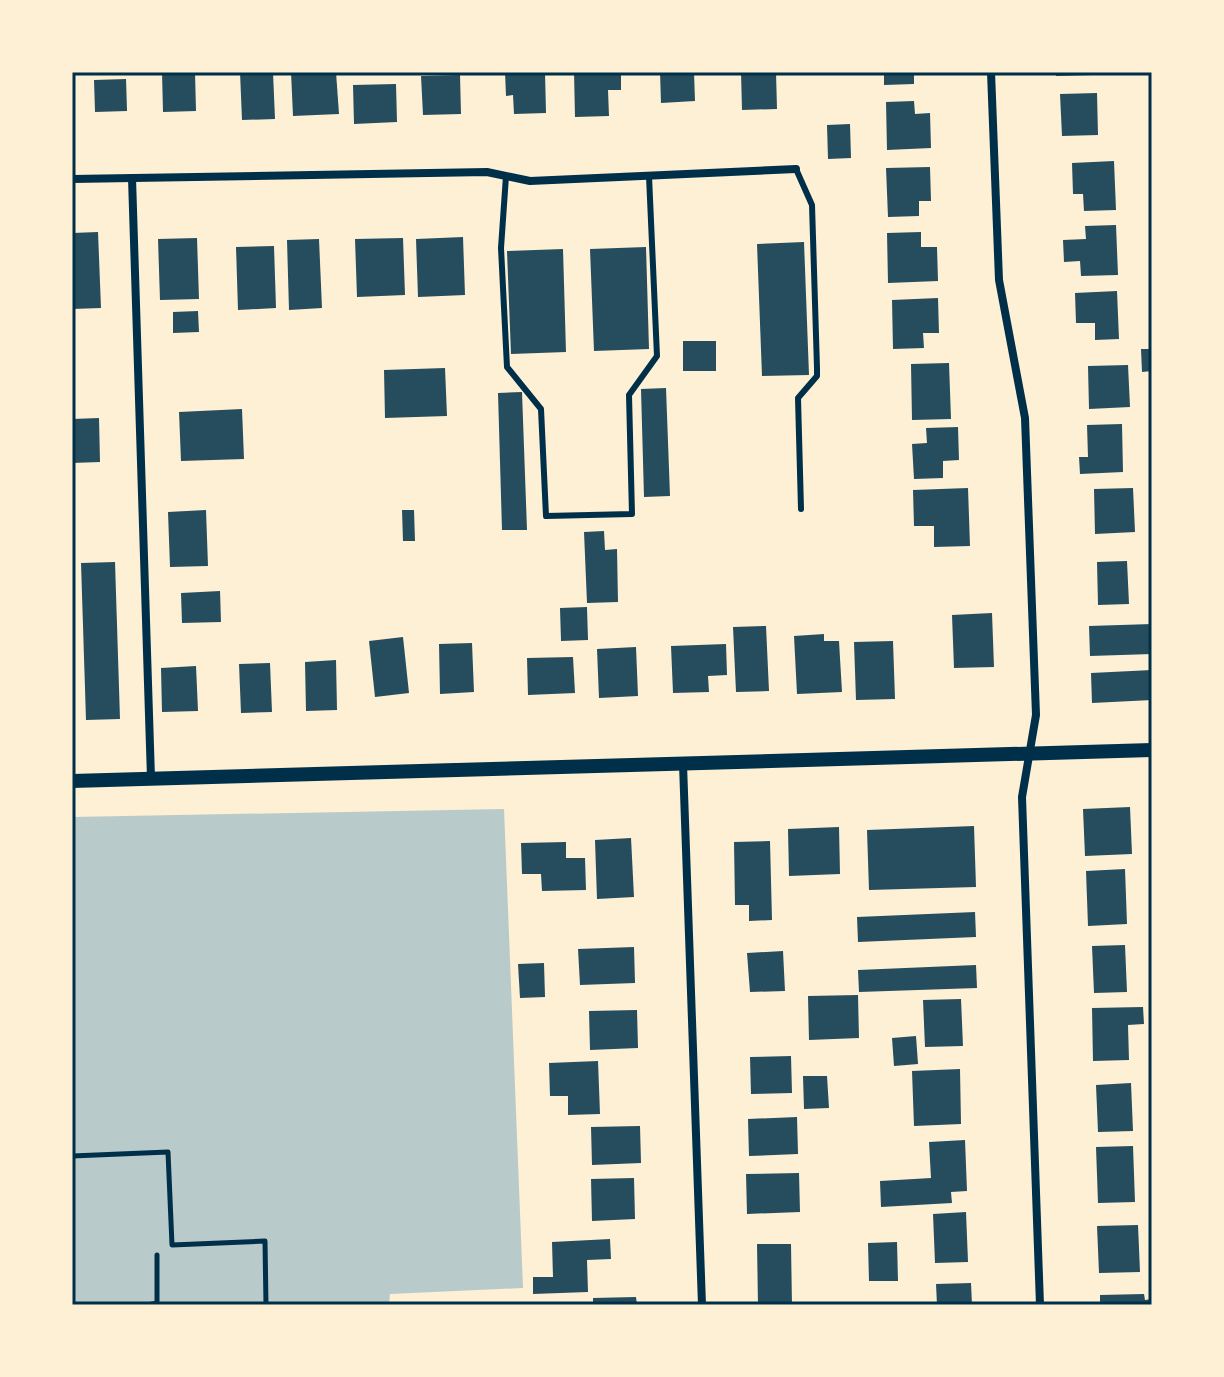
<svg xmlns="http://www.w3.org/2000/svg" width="1224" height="1377" font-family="Lora,serif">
	<rect width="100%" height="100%" fill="#fdf0d5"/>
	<path fill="#b9caca" d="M504,809L523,1288L390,1294L389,1305H72V817Z"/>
	<g fill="#264d5e">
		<path d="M162,72H195L196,111L163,112Z"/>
		<path d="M240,72H273L275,119L242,120Z"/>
		<path d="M291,72H336L339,114L293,116Z"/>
		<path d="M505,72H545L546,113L514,114L513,95L506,96Z"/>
		<path d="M574,72H621V90H608L609,116L575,117Z"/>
		<path d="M660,72H694L695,101L661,103Z"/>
		<path d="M741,72H776L777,109L742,110Z"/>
		<path d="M884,72H914V84L884,85Z"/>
		<path d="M1056,72H1091L1092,75L1056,76Z"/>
		<path d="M460,75L461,114L423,115L421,76Z"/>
		<path d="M126,79L127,111L95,112L94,80Z"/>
		<path d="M396,84L397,122L354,124L353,85Z"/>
		<path d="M1097,93L1098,135L1062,136L1060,94Z"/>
		<path d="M914,101L915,114L930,113L931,148L887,150L886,102Z"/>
		<path d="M850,124L851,158L828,159L827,125Z"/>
		<path d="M1114,161L1116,210L1084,211L1083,194H1073L1072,163Z"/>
		<path d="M930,167L931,201H919V216L888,217L886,168Z"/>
		<path d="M1116,225L1118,275L1081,276L1080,261L1064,262L1063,240L1086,239L1085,226Z"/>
		<path d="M98,232L101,308L72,309V233Z"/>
		<path d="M921,232V247H937L938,281L888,283L887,233Z"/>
		<path d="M463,237L465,295L418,297L416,239Z"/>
		<path d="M197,238L199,299L160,300L158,239Z"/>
		<path d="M403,238L405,295L357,297L355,239Z"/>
		<path d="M319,239L322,308L289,310L287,240Z"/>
		<path d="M804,242L809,375L762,376L757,244Z"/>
		<path d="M274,246L276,308L238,310L236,247Z"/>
		<path d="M646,247L649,349L594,351L590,249Z"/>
		<path d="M563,249L566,352L511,354L507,251Z"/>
		<path d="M1117,291L1119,339L1095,340V323H1076L1075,293Z"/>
		<path d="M938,298L939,333H923L924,348L893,349L892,300Z"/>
		<path d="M198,311L199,332L173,333V312Z"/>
		<rect x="683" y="341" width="33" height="30"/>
		<path d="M1141,349H1152V371L1142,372Z"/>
		<path d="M949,363L951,419L912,420L911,364Z"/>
		<path d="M1128,365L1130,407L1089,409L1088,366Z"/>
		<path d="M445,368L447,416L385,418L384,370Z"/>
		<path d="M666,388L670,496L644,497L641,389Z"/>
		<path d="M522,392L527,530H502L498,393Z"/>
		<path d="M242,409L244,459L181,461L179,412Z"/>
		<path d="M99,418L100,462L72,463V419Z"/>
		<path d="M1122,424L1123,472L1080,474L1079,457H1088L1087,425Z"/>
		<path d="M958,427L959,460L943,461V478L914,479L912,444L927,443L926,428Z"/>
		<path d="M968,488L970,546L934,547V526H914L913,490Z"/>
		<path d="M1133,488L1135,532L1095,534L1094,489Z"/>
		<path d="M206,510L208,566L170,567L168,512Z"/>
		<path d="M402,510H414L415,541H403Z"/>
		<path d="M604,531L605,550L617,549L618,602L587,603L584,532Z"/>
		<path d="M1127,561L1129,604L1098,605L1097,562Z"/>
		<path d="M115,562L120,719L86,720L81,563Z"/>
		<path d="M220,591L221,622L182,623L181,593Z"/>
		<path d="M587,607L588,640L561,641L560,608Z"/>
		<path d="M992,613L994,667L954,668L952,615Z"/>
		<path d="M1152,624V654L1090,656L1089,626Z"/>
		<path d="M766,626L769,691L736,692L733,627Z"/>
		<path d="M824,634V641H839L842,692L797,694L794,636Z"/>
		<path d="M403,637L409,693L375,697L369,641Z"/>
		<path d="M893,641L895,699L856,700L854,642Z"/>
		<path d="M472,643L474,692L440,694L439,644Z"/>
		<path d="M726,644L727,675L708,676L709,692L673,693L671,646Z"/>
		<path d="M636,647L638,696L599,698L597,649Z"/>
		<path d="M573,657L575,693L528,695L527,658Z"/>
		<path d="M336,660L337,710L306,711L305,662Z"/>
		<path d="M270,663L272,712L241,713L239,664Z"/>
		<path d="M196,666L198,711L162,712L161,668Z"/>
		<path d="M1152,670V700L1092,703L1091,673Z"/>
		<path d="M1130,807L1132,854L1085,856L1083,809Z"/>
		<path d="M974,826L976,887L869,890L867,830Z"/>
		<path d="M839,827L840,874L789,876L788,829Z"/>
		<path d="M631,838L634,897L597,899L595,840Z"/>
		<path d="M770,841L772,920L749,921V905H735L734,842Z"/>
		<path d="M566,842V858H585L586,890L542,891L541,874H522L521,843Z"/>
		<path d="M1125,869L1127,924L1088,926L1086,871Z"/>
		<path d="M975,912L976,937L858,942L857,917Z"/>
		<path d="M1125,945L1127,992L1094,993L1092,946Z"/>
		<path d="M634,947L635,983L580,985L578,949Z"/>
		<path d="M783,951L785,991L750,992L747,953Z"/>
		<path d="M544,963L545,997L520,998L518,964Z"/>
		<path d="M976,965L977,988L859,992L858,970Z"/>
		<path d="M858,995L859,1038L809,1040L808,996Z"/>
		<path d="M961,999L963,1046L925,1047L923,1000Z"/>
		<path d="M1143,1007L1144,1024L1128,1025L1129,1060L1093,1061L1092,1008Z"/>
		<path d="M637,1010L638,1048L590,1050L589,1011Z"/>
		<path d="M916,1036L918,1064L894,1066L892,1038Z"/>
		<path d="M791,1056L792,1093L751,1094L750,1057Z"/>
		<path d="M598,1061L600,1114L568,1115V1096H550L549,1063Z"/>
		<path d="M960,1069L961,1124L914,1126L912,1071Z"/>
		<path d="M803,1076H827L829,1108L804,1109Z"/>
		<path d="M1131,1083L1133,1131L1098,1132L1096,1085Z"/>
		<path d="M797,1117L798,1154L749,1156L748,1119Z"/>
		<path d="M640,1126L641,1163L592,1165L591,1127Z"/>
		<path d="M965,1140L967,1191L951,1192L952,1203L881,1207L880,1181L931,1178L929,1142Z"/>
		<path d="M1133,1146L1135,1202L1098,1203L1096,1147Z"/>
		<path d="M799,1173L800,1212L747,1214L746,1174Z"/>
		<path d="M634,1178L635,1219L592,1221L591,1179Z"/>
		<path d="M966,1212L968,1262L935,1263L933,1214Z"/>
		<path d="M1138,1225L1140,1272L1099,1273L1097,1226Z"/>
		<path d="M610,1239L611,1259L587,1260L588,1292L533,1294V1277H553L552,1242Z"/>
		<path d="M897,1242L898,1281H869L868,1243Z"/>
		<path d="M757,1244H791L792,1305H758Z"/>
		<path d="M971,1283L972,1305H937L936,1284Z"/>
		<path d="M1144,1294L1145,1300L1152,1299V1305H1100V1295Z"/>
		<path d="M636,1297L637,1305H593V1298Z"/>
	</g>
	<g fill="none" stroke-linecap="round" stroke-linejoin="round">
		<g stroke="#003049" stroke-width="5">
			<path d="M72,1156L168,1152L172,1245L265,1241L266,1305"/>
			<path d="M148,1305L157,1303V1255"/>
		</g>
		<g stroke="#003049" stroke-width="6">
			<path d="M796,169L812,205L817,368V376L798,398L801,509"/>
			<path d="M506,176L501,248L507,367L541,409L546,516L632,514L629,395L657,356L649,176"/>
		</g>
		<g stroke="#003049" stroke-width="8">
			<path d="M991,72L999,280L1025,418L1036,715L1022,797L1040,1305"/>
			<path d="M132,178L151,778"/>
			<path d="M72,179L487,172L530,181L796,169"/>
			<path d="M683,764L702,1305"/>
		</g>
		<path stroke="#003049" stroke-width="14" d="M72,781L1152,750"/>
	</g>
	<rect width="1224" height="1377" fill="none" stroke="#fdf0d5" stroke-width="148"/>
	<rect x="74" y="74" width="1076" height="1229" fill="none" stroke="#003049" stroke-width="3"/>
</svg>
